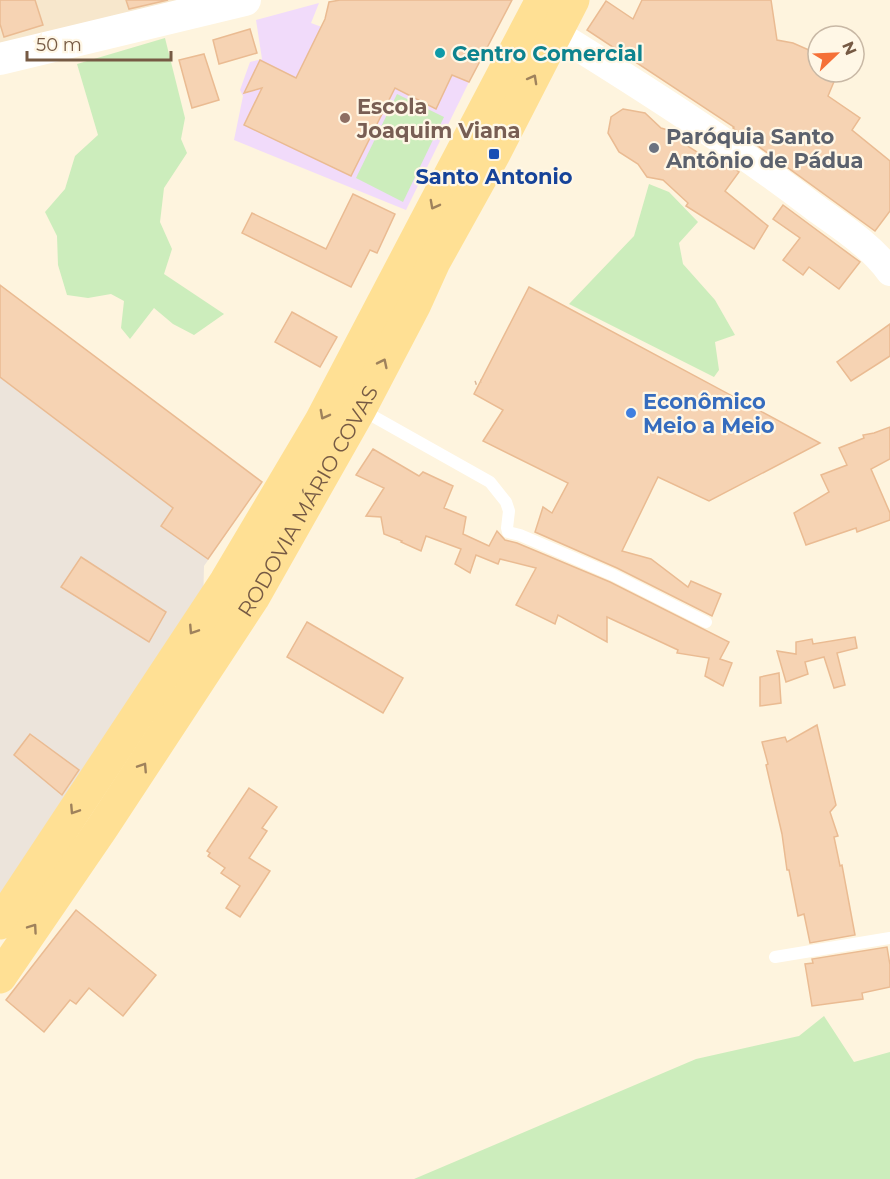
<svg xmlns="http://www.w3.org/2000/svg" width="890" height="1179" font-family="Montserrat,sans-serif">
	<rect width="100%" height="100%" fill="#fef4de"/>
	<path fill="#f7e7cc" d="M0,0H231L0,58Z"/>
	<path fill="#ece4db" d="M0,285L262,482L204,566L203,607L0,906Z"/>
	<path fill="#f1dbfa" d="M319,3L311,23L469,82L406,210L234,140L243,96L240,90L250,62L262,59L256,20Z"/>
	<g fill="#ccedbc">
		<path d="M165,38L185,118L181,139L187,153L164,188L160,222L172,249L164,274L224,314L194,335L173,324L154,308L130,339L121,328L124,301L111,294L88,298L67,295L58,265L57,236L45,212L65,189L75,156L98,135L77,64Z"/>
		<path d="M397,94L444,117L403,202L356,178Z"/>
		<path d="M649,184L669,192L698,222L679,243L683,264L715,300L735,335L715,342L719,370L714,377L569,304L634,236Z"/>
		<path d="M824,1016L854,1062L890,1052V1179H414L696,1059L799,1036Z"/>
	</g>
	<g fill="#f6d3b3" stroke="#eabb92" stroke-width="1.5">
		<path d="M0,0H35L43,25L4,37L0,24Z"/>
		<path d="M126,0H168L129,9Z"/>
		<path d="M340,0H512L469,82L452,75L436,109L395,88L351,176L244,125L262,88L244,93L260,60L296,78L325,19L329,2Z"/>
		<path d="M642,0H771L777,40L793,43L818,54V72H838L828,96L860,118L852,130L890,161V211L875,231L733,128L734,127L587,30L606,1L633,19Z"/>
		<path d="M250,29L257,53L219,64L213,40Z"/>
		<path d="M204,54L219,100L192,108L179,60Z"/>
		<path d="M623,109L645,113L661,128L678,133L686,145L714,163L718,158L739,172L725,191L768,226L754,249L686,206L688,203L663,180L647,177L638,164L619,152L608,133L611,117Z"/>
		<path d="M353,194L395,214L377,253L370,250L351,287L242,233L252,213L326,249Z"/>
		<path d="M783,205L860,262L839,289L809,267L803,275L783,260L800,238L773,219Z"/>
		<path d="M0,285L262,482L208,559L161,526L173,508L0,377Z"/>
		<path d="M529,287L820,443L709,501L658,477L622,551L651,559L688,587L691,581L721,594L712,616L617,568L535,532L543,507L552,513L568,483L483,441L503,410L474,394Z"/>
		<path d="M292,312L337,337L320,367L275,342Z"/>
		<path d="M890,324V356L851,381L837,362Z"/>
		<path d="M890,427V459L871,469L890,513V520L857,532L856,528L806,545L794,513L829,492L821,475L847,465L839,448L864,438L863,435L874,433Z"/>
		<path d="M373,449L419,476L423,472L453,486L444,508L466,517L463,534L489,546L497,531L505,540L517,543L610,582L729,642L720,659L732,663L723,686L705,676L709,658L677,653L678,650L607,617V642L558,615L555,624L516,605L536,568L500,559L498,564L476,555L470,573L455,564L461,549L426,536L421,551L401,542L402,541L384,534L381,517L366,516L384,488L356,475Z"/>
		<path d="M81,557L166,612L149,642L61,587Z"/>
		<path d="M307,622L403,678L383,713L287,657Z"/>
		<path d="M855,637L857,648L837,653L845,685L834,688L824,657L805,662L808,674L786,682L777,651L796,654V642L812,639L813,644Z"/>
		<path d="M779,673L781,703L760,706V677Z"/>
		<path d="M817,725L836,805L830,812L838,836L834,837L840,866L842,865L855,935L810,943L804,914L798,916L789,870H787L782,834L766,765L768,764L762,742L785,737L787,742Z"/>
		<path d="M30,734L79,770L62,795L14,755Z"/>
		<path d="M249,788L277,807L262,828L267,831L249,858L270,871L240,917L226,908L240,886L221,873L225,868L208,856L210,853L207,851Z"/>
		<path d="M76,910L156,975L123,1016L89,988L76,1004L70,1000L44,1032L6,1000Z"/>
		<path d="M887,947L890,965V987L862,993L863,999L812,1006L805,964L813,963L812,959Z"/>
	</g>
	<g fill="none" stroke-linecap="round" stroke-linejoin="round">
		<path stroke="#dbb697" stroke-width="4" stroke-dasharray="1.5 4.5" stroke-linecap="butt" d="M475,383L481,381"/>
		<g stroke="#fff" stroke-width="12">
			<path d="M362,410L490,482L506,502L509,511L507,528L508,532L520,535L613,575L706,622"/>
			<path d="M775,957L890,938"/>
		</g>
		<path stroke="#fff" stroke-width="28" d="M557,34C644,88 733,145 814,207C840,226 871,245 890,272"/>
		<path stroke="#fff" stroke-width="32" d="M0,59L245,0"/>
		<g stroke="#ffe094" stroke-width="33">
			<path d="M0,923L226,581L321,421L542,0"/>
			<path id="s1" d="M0,977L102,828L253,598L360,409L415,304L434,262L494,154L573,0"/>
		</g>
	</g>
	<defs><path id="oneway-chevron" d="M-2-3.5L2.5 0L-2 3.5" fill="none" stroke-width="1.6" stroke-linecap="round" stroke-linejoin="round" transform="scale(1.5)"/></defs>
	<g stroke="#9f825c">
		<use href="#oneway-chevron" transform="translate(533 79) rotate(-61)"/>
		<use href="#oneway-chevron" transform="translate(434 205) rotate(118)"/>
		<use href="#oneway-chevron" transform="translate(383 363) rotate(-64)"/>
		<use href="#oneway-chevron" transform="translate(324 415) rotate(118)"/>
		<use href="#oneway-chevron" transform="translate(193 630) rotate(123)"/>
		<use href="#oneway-chevron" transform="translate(143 767) rotate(-57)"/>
		<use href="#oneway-chevron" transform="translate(74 810) rotate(123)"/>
		<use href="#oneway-chevron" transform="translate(33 928) rotate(-55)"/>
	</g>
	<circle fill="#0f9aa8" stroke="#fff7e6" stroke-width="2" cx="440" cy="53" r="6"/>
	<circle fill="#8d6e63" stroke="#fff7e6" stroke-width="2" cx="345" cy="118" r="6"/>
	<circle fill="#6b7280" stroke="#fff7e6" stroke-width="2" cx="654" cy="148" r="6"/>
	<rect fill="#1a4fb4" stroke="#fff7e6" stroke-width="2" x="488" y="148" width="12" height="12" rx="3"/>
	<circle fill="#3f7fe0" stroke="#fff7e6" stroke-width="2" cx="631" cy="413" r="6"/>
	<g text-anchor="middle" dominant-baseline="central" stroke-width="4.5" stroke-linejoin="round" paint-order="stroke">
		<g font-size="21" font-weight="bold" fill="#0d838f" stroke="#fff7e6" text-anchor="start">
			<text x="452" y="53">Centro Comercial</text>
		</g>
		<g font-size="21" font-weight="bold" fill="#785e54" stroke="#fff7e6" text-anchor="start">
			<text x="357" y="106">Escola<tspan x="357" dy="24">Joaquim Viana</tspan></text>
		</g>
		<g font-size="21" font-weight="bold" fill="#5b616d" stroke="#fff7e6" text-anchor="start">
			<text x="666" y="136">Paróquia Santo<tspan x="666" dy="24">Antônio de Pádua</tspan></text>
		</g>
		<g font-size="21" font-weight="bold" fill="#164399" stroke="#fff7e6">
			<text x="494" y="176">Santo Antonio</text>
		</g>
		<g font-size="21" font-weight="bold" fill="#366cbe" stroke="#fff7e6" text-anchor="start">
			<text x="643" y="401">Econômico<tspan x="643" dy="24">Meio a Meio</tspan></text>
		</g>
		<g font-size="21" fill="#765a44" stroke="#fff7e6">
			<text stroke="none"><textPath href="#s1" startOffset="567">RODOVIA MÁRIO COVAS</textPath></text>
		</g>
	</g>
	<g transform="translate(836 54) rotate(67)"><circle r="28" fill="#fff7e6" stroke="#c8b8a5" stroke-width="1.5"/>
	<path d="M0-4.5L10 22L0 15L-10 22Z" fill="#f57037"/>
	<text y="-9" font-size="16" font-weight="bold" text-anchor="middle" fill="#765a44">N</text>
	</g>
	<path d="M27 51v9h144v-9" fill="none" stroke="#765a44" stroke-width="3"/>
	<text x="36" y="51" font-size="18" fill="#765a44" stroke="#fff7e6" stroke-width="4.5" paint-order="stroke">50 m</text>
</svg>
